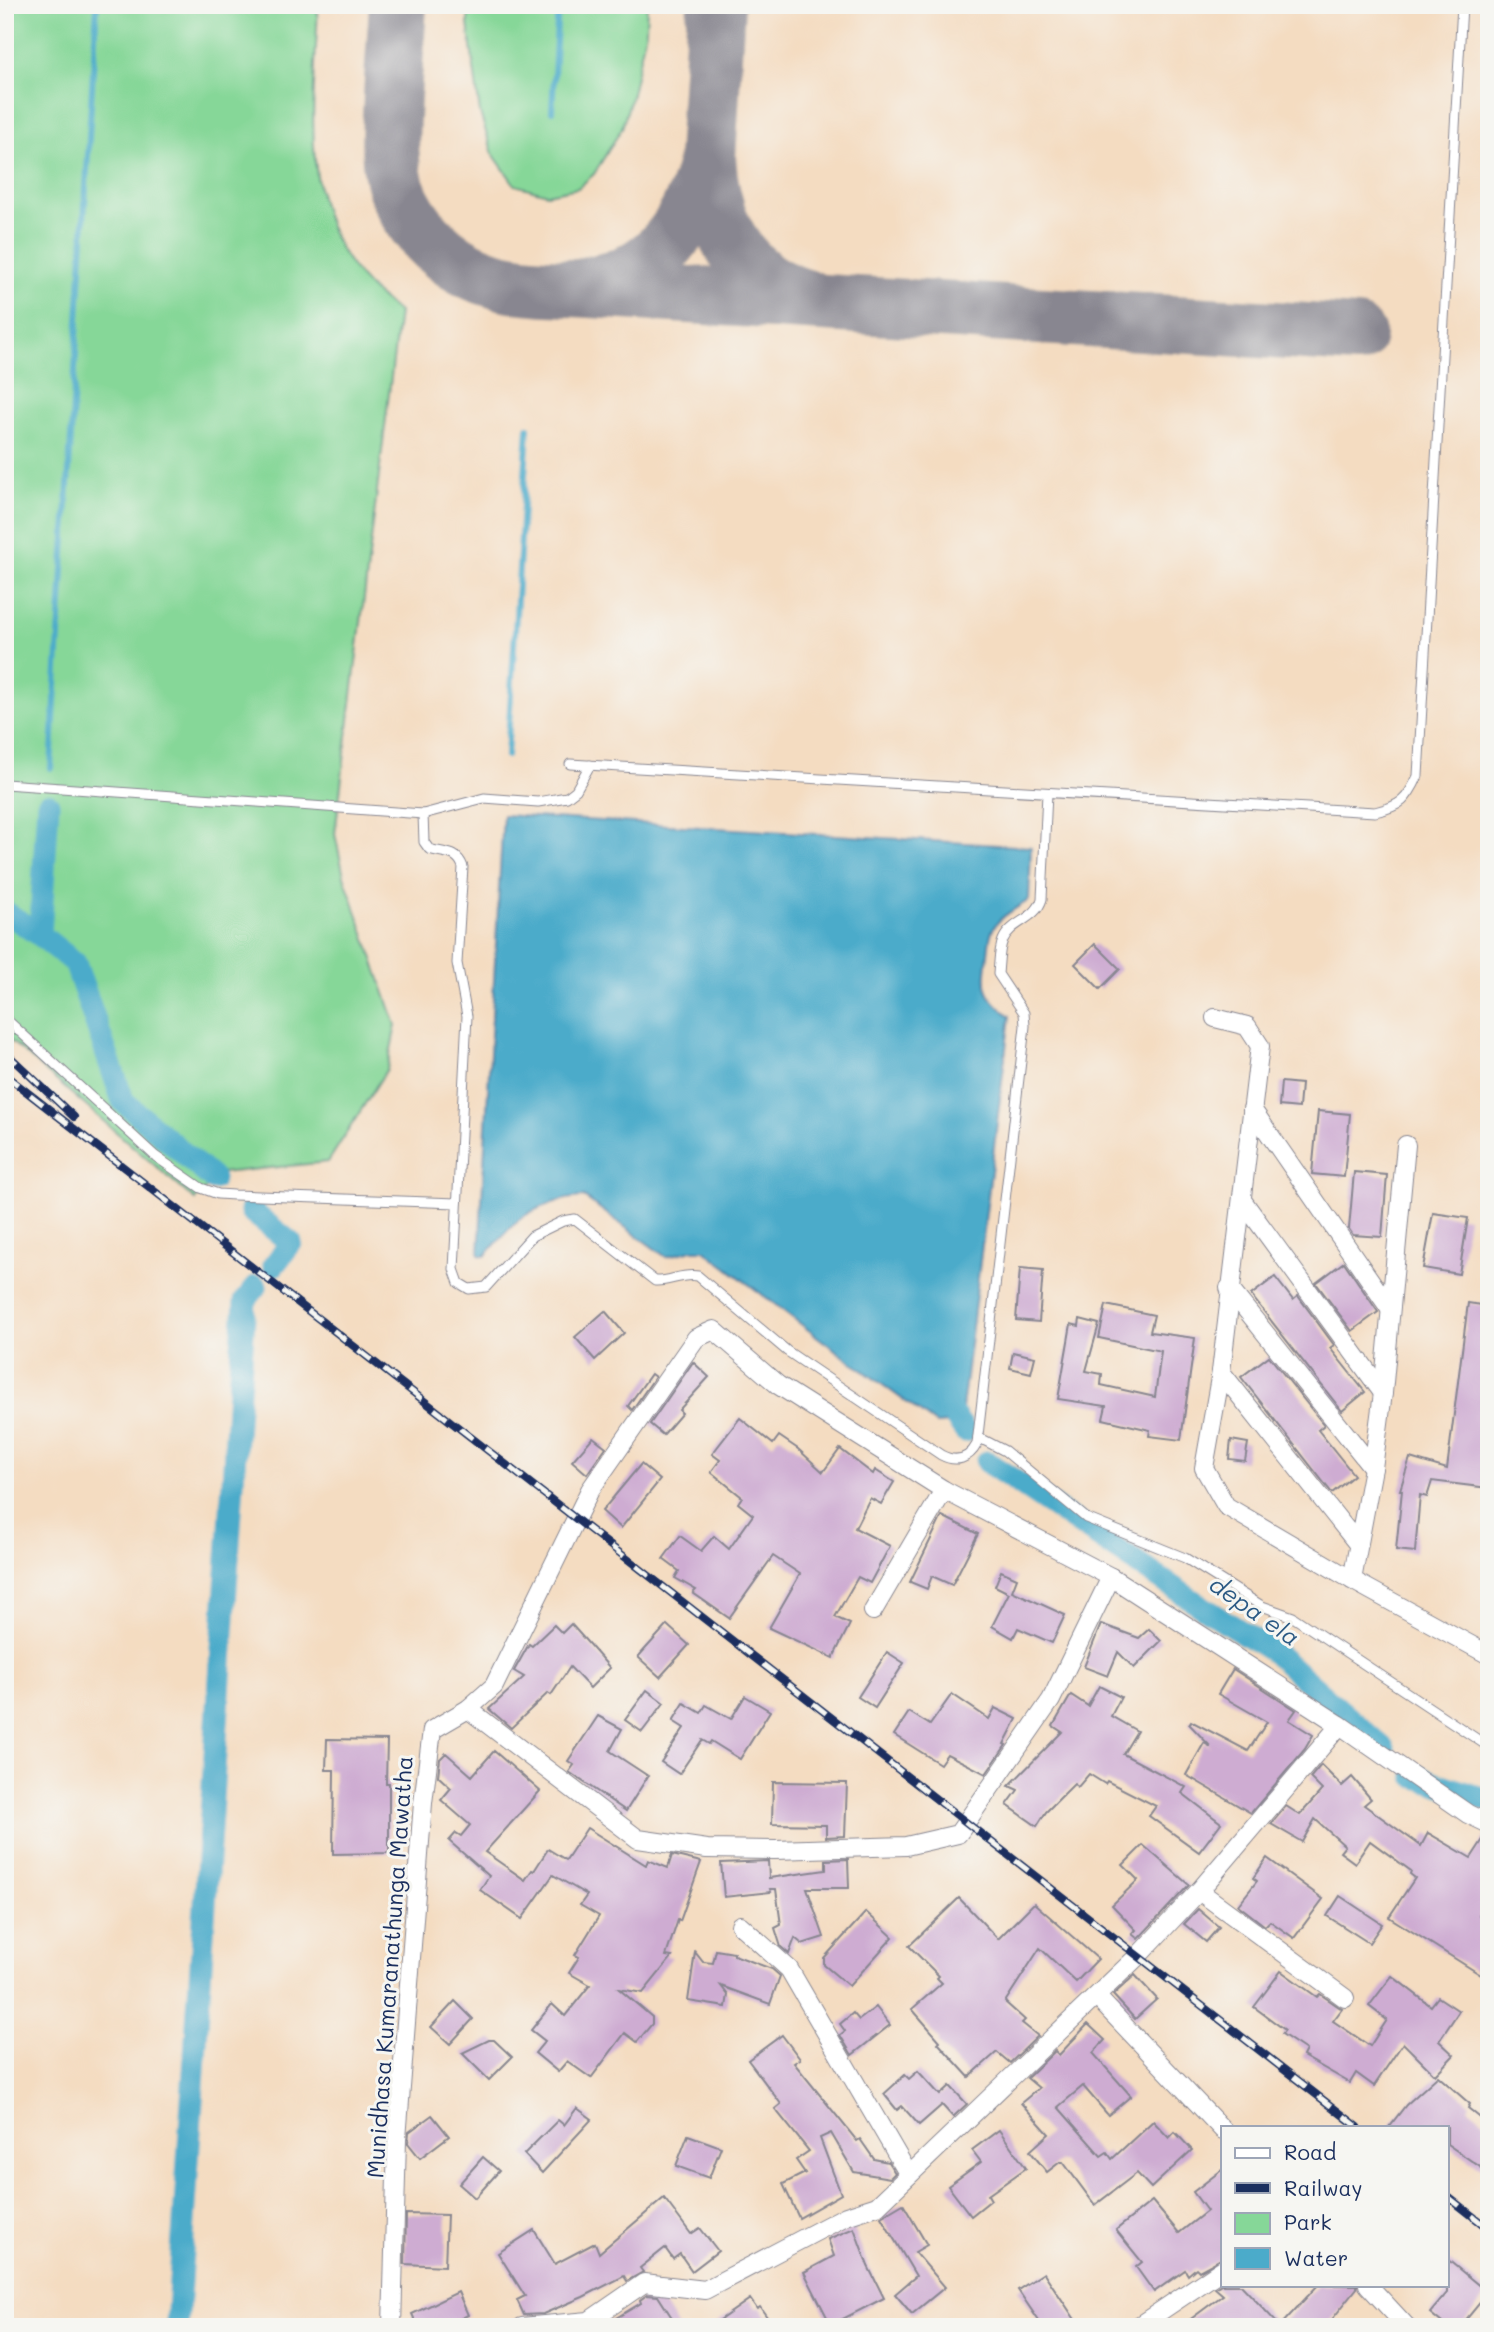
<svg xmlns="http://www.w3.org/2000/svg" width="1494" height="2332" font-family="Mali,sans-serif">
	<rect width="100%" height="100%" fill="#f6f6f2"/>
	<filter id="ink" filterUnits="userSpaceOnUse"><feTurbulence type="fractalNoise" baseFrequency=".0143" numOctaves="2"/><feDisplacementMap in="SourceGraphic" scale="14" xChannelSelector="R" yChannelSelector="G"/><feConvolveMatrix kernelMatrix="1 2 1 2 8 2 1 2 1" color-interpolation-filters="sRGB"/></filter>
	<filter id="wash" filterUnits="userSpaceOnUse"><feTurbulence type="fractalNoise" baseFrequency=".00686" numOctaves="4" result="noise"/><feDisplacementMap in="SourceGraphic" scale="28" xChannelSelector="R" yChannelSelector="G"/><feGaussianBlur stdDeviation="1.57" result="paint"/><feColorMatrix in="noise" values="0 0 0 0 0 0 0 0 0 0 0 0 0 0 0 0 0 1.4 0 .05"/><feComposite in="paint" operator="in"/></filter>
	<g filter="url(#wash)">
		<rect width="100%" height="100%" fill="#f4dcc1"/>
		<g fill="#86d798" stroke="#50837b" stroke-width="2">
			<path d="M5,5H318C314,119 291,237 399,312L335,834L344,876L396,1025L387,1069L328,1162L221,1173L195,1200L5,1036Z"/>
			<path d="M469,5H647L646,31L631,98L622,128L594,174L578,188L547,194L515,185L493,154L480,113L468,24Z"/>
		</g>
		<path fill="#4babca" stroke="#336d94" stroke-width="2" d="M503,815L1031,847L1029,900C1017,908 1001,916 994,927C989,935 989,946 988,954C984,988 982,994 1010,1016L962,1409C955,1420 949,1424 936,1424L815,1335L704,1250H692L666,1257L584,1197C565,1197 536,1207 520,1219C507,1229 496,1244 485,1256L479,1255Z"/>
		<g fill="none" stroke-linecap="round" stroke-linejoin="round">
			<g stroke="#4babca" stroke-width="6">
				<path d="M552,111L558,5"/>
				<path d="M507,756L528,428"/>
				<path d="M51,768L97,5"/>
			</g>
			<g stroke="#4babca" stroke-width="23">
				<path d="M5,912L40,935L75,963L123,1101L213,1179"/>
				<path d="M40,935L48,804"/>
				<path d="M251,1211L291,1243L274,1265"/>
				<path d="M939,1395L965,1431"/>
				<path d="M987,1462L1201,1606L1275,1653L1384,1749"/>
				<path d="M1415,1776L1489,1801"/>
				<path d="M177,2327L245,1301L256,1287"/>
			</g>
			<g stroke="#888690" stroke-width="58">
				<path d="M398,5C396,36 394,66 392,96C391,126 387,158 396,187C403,208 415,225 430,241C445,256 464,269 484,276C517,288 555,287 590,289L1357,335"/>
				<path d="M707,158L716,5"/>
				<path d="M589,285C658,275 694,222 707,158C711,225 739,281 809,299"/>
			</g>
		</g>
		<g id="blocks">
			<g fill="#ceacd2">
				<path d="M1095,944L1120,969L1100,989L1075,964Z"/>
				<path d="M1281,1082L1301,1084L1299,1108L1279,1106Z"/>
				<path d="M1318,1111L1350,1114L1344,1177L1312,1174Z"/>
				<path d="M1354,1172L1387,1175L1382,1237L1353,1235L1349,1229Z"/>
				<path d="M1433,1213L1468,1218L1459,1274L1423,1268Z"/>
				<path d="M1344,1262L1378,1312L1352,1331L1316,1283Z"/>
				<path d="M1020,1268L1043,1270L1039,1322L1016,1320Z"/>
				<path d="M1275,1277L1293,1300L1298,1296L1334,1345L1330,1348L1365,1392L1342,1411L1251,1295Z"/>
				<path d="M1468,1303L1489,1306V1488L1432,1481L1427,1497L1420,1495L1415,1552L1396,1550L1402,1490H1400L1410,1458L1447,1469Z"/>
				<path d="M1106,1305L1154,1315L1150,1332L1195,1338L1181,1440L1149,1436L1150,1430L1103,1419L1106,1406L1058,1399L1071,1324L1079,1326L1080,1319L1099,1324L1086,1371L1102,1374L1101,1385L1155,1397L1161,1351L1099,1338Z"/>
				<path d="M605,1311L624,1333L595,1360L575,1337Z"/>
				<path d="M1013,1352L1035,1357L1031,1373L1010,1368Z"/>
				<path d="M1269,1356L1324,1425L1318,1430L1354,1475L1332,1493L1241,1377Z"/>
				<path d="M693,1362L709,1377L679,1410L682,1413L663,1435L650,1424Z"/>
				<path d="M651,1374L655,1377L632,1410L628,1406Z"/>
				<path d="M740,1418L773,1444L779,1436L798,1449L823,1472L840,1449L873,1474L875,1470L894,1482L881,1504L870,1498L855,1528L890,1546L870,1583L858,1577L835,1617L850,1624L833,1658L769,1628L800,1574L773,1556L729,1618L693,1593L696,1590L675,1578L679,1571L663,1559L680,1536L701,1551L714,1536L729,1549L753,1515L738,1503L742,1497L711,1472L720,1460L712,1454Z"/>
				<path d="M593,1437L606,1447L587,1474L572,1461Z"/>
				<path d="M1231,1440L1248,1443L1245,1461L1229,1459Z"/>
				<path d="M641,1464L660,1480L621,1528L602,1511Z"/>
				<path d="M942,1516L978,1534L952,1585L932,1576L927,1589L910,1582Z"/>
				<path d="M1001,1571L1017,1578L1012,1591L1065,1615L1052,1643L1018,1628L1013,1638L992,1626L1009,1593L995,1586Z"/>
				<path d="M571,1624L610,1668L590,1688L570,1667L551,1695L548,1693L511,1728L489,1709L524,1677L514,1671L529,1644L532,1646L554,1625L562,1633Z"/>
				<path d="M1101,1624L1139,1638L1149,1629L1161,1641L1134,1668L1118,1652L1108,1676L1084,1667Z"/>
				<path d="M667,1625L689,1645L660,1677L638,1657Z"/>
				<path d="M887,1652L904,1663L875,1708L858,1697Z"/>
				<path d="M1233,1669L1296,1710L1289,1720L1313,1735L1305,1749L1251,1813L1186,1775L1204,1743L1211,1747L1189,1724L1191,1721L1248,1751L1267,1722L1218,1694Z"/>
				<path d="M1099,1686L1121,1697L1111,1716L1137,1731L1123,1754L1186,1787L1182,1793L1221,1823L1199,1852L1149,1816L1156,1806L1107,1781L1105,1784L1089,1774L1078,1787L1074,1784L1046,1812L1037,1826L1007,1805L1018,1790L1009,1786L1062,1732L1053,1726L1071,1695L1088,1706Z"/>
				<path d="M647,1690L664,1703L642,1732L625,1720Z"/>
				<path d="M952,1694L989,1719L995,1708L1017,1719L1004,1744L1006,1745L986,1774L947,1754L940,1764L894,1735L909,1712L930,1725Z"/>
				<path d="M745,1696L770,1711L740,1759L711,1741L709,1744L702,1740L679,1774L661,1762L684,1728L673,1721L684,1703L701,1713L706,1705L731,1719Z"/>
				<path d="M598,1716L622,1729L610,1751L648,1776L626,1811L569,1772L574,1765L568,1761Z"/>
				<path d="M327,1739L387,1740L386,1783H389V1853L333,1854L334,1770H326Z"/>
				<path d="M494,1751L540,1791L485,1852L525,1880L532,1870L534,1871L548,1849L566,1860L587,1828L646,1865L648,1860L668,1868L672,1855L701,1862L680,1921L678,1920L666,1956L672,1957L643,1993L619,1989L652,2017V2024L637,2042L625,2033L591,2078L567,2061L558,2072L535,2053L545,2041L531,2030L552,2004L565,2016L590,1985L569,1973L579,1957L575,1955L599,1916L580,1905L587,1895L553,1875L522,1919L480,1890L489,1876L449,1841L456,1833L461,1836L470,1825L441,1800L451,1788L438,1776L440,1759L446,1753L472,1776Z"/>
				<path d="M1321,1765L1342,1786L1352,1777L1371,1799L1364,1805L1421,1846L1428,1833L1471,1858L1486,1835H1489V1899L1479,1915L1489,1921V1980L1389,1917L1415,1878L1410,1874L1411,1871L1370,1841L1355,1863L1340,1852L1345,1846L1315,1819L1302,1842L1271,1824L1286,1806L1300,1815L1322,1790L1310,1778Z"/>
				<path d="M773,1782L847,1783L845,1836L826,1837V1825L772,1824Z"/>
				<path d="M1143,1845L1189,1885L1138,1939L1132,1934L1136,1930L1112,1905L1138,1880L1123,1865Z"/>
				<path d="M1267,1858L1323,1899L1294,1938L1270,1921L1265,1926L1238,1905L1257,1881L1253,1878Z"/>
				<path d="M848,1859L849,1888H807L824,1937L802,1944L795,1938L789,1954L781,1947L775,1928L781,1925L776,1889H770L771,1892L724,1897L721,1863L768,1861L769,1878L826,1870V1860Z"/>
				<path d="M1340,1896L1382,1924L1369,1943L1327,1916Z"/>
				<path d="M959,1898L998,1939L1034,1903L1098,1959L1076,1982L1040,1948L1005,2002L1025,2020L1022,2023L1038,2036L1010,2063L997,2052L969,2077L938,2043L940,2041L912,2009L942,1983L937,1978L939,1976L909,1946Z"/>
				<path d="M1198,1909L1219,1927L1206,1942L1184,1924Z"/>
				<path d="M866,1912L893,1937L849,1986L824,1965V1958Z"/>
				<path d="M716,1950L734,1953V1955L772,1969L780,1976L770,2004L721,1986L728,1995L726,2007L688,2001L695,1952L703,1962L713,1963Z"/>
				<path d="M1281,1971L1317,1997L1320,1994L1342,2009L1333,2021L1370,2046L1387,2020L1369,2006L1392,1976L1431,2006L1438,1997L1459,2011L1439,2041L1454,2055L1435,2075L1403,2043L1374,2086L1356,2073L1350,2083L1303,2056L1306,2050L1282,2034L1285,2030L1254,2007Z"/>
				<path d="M1135,1975L1157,1999L1135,2019L1113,1995Z"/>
				<path d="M455,2001L473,2019L450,2044L431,2027Z"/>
				<path d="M876,2007L890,2025L852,2055L840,2035L845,2031L840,2024L853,2013L859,2020Z"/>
				<path d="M1088,2024L1105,2040L1093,2053L1131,2096L1108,2115L1083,2086L1058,2107L1101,2156L1107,2152L1112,2159L1153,2121L1169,2138L1175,2132L1192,2150L1151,2188L1137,2173L1095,2205L1063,2162H1060L1047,2172L1030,2151L1049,2134L1021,2103L1039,2088L1027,2078L1055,2051L1059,2055Z"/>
				<path d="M782,2035L800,2059L794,2063L857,2141L860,2139L874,2159L888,2162L895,2173L890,2178L854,2172L831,2133L820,2138L841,2194L799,2218L783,2184L805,2173L796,2160L809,2151L775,2109L781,2104L748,2060Z"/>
				<path d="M489,2040H494L512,2057L489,2080L462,2053Z"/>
				<path d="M918,2071L940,2095L950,2086L967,2104L953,2117L942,2105L919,2125L902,2106L897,2110L884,2094L905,2075L909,2079Z"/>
				<path d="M1438,2076L1470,2104L1468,2108L1489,2125V2173L1447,2144V2127H1389L1406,2105Z"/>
				<path d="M577,2108L592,2119L542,2173L524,2154L558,2120L564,2125Z"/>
				<path d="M432,2115L449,2136L420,2158L408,2143L409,2132Z"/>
				<path d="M999,2130L1026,2168L988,2195L991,2200L971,2216L948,2186L981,2162L972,2150Z"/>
				<path d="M688,2135L721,2147L709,2178L676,2166Z"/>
				<path d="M483,2157L499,2171L475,2198L459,2184Z"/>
				<path d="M1223,2169V2258L1199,2271L1196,2268L1188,2275L1185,2270L1154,2292L1136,2267L1142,2262L1116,2230L1152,2201L1179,2233L1207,2211L1193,2192Z"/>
				<path d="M664,2198L691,2234L700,2228L718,2251L692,2271L680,2254L673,2259L665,2248L640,2268L643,2272L627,2281L624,2276L583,2297L543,2314L524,2315L517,2300L525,2296L498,2253L534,2230L555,2264L595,2243L599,2253Z"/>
				<path d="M903,2204L927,2245L915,2252L945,2287L912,2314L895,2294L916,2276L881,2217Z"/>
				<path d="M406,2214L447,2215L445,2266L405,2264Z"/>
				<path d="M854,2228L868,2266L884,2298L831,2325L804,2272L834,2256L828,2239Z"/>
				<path d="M1447,2259L1488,2293L1460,2327H1447L1430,2313L1447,2293Z"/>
				<path d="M1044,2273L1080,2327H1043L1018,2290Z"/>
				<path d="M1223,2283V2285H1241L1280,2326L1318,2285H1357V2288L1326,2327H1180L1223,2295L1215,2288Z"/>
				<path d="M458,2292L468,2315L444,2327H418L412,2314Z"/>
				<path d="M647,2295L658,2296L678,2327H601L641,2303L640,2300Z"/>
				<path d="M750,2299L757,2309L760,2307L774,2327H710Z"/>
			</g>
		</g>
	</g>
	<g filter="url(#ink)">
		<use href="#blocks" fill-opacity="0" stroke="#888690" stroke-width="2"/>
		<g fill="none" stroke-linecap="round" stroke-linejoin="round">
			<g stroke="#888690" stroke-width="11">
				<g id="service">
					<path d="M570,764L1375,812C1401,806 1407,800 1418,776L1462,5"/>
					<path d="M5,784L423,814L484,798L538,802L567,797L576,790L590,765"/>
					<path d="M423,814L424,842L429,849C444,854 457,850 463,867L457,963L467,1016L454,1269L459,1283L469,1289L486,1287L532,1236L563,1221L575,1219L655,1281C670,1282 682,1273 698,1276L787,1351L941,1455C956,1463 969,1459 977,1444L1025,1026L1024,1013L998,974C999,964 999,949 1003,940C1011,921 1036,920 1042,899L1047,793"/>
					<path d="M5,1018L155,1156L201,1188L218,1194L234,1195L457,1203"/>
					<path d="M978,1437L1005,1451L1086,1518L1185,1558L1262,1606L1293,1617L1489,1747"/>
				</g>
			</g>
			<g stroke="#888690" stroke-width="20">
				<g id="minor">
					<path d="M1215,1018L1247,1026L1260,1046L1221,1372L1204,1468L1226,1506L1352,1580L1489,1655"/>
					<path d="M1252,1109L1390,1309"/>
					<path d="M1242,1200L1383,1393"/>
					<path d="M1229,1288L1373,1468"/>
					<path d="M1221,1372L1357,1543"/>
					<path d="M1352,1580L1373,1468L1383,1393L1406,1145"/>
					<path d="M873,1611L944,1490"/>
					<path d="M468,1709L638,1839L707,1849L775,1850L906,1846L958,1834L1051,1700L1111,1577"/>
					<path d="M1199,1891L1345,1998"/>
					<path d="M740,1925L789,1969L909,2175"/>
					<path d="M1097,1997L1223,2130"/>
					<path d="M1368,2285L1407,2327"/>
					<path d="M392,2327L397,2139L423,1803L432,1730L468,1709L494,1686L590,1490L696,1338L714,1330L778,1385L944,1490L1111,1577L1340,1725L1468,1814L1489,1824"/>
					<path d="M522,2327L589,2321L644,2283L705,2290L846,2216L877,2206L1138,1956L1199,1891L1340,1725"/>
					<path d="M1137,2327L1223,2269"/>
				</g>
			</g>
			<use href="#service" stroke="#fff" stroke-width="9"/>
			<use href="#minor" stroke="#fff" stroke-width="18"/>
			<g stroke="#1b2f5e" stroke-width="8">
				<g id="rail">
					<path d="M5,1052L74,1117"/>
					<path d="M5,1075L1358,2127"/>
					<path d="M1447,2196L1489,2229"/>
				</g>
			</g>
			<use href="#rail" stroke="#f6f6f2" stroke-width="5" stroke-dasharray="16" stroke-linecap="butt"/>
		</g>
	</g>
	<g text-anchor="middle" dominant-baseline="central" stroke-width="6" stroke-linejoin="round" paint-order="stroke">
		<g font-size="23" fill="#1b2f5e" stroke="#f6f6f2">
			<text transform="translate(389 1967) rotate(-86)">Munidhasa Kumaranathunga Mawatha</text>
		</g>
		<g font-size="24" font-style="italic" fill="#2c5a84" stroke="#f6f6f2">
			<text transform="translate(1255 1610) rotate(35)">depa ela</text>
		</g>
	</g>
	<rect width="1494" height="2332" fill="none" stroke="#f6f6f2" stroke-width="28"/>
	<rect x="1221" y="2126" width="228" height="161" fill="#f6f6f2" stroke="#9ea6b7" stroke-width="2"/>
	<rect x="1235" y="2148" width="35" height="10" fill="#ffffff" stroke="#9ea6b7" stroke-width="2"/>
	<text x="1284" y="2160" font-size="21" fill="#1b2f5e">Road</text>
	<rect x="1235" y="2183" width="35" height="10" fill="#1b2f5e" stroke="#9ea6b7" stroke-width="2"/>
	<text x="1284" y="2196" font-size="21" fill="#1b2f5e">Railway</text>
	<rect x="1235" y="2213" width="35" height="21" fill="#86d798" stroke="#9ea6b7" stroke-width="2"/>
	<text x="1284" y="2230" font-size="21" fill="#1b2f5e">Park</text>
	<rect x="1235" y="2248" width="35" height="21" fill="#4babca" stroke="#9ea6b7" stroke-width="2"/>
	<text x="1284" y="2266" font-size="21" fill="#1b2f5e">Water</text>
</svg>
